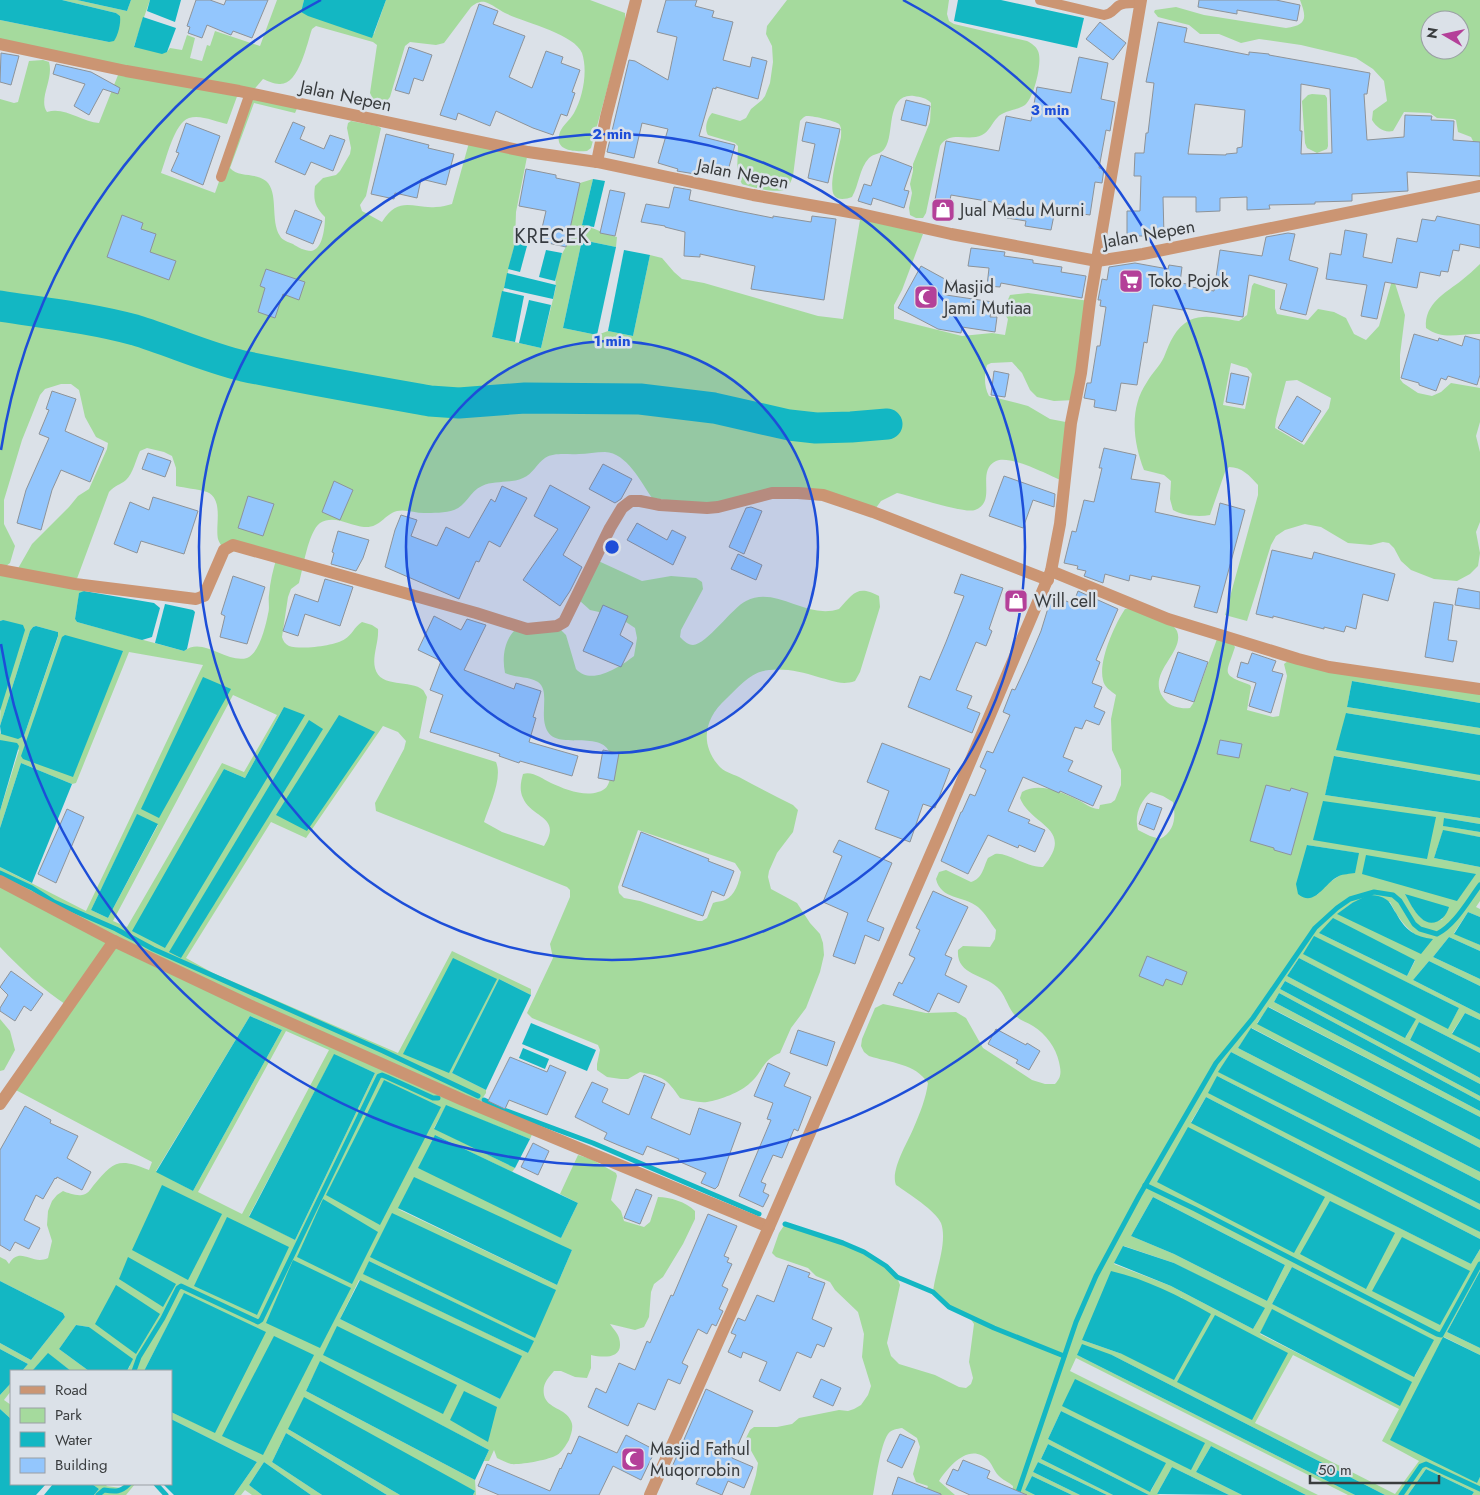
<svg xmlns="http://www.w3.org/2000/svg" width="1480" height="1495" font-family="Jost,sans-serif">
	<rect width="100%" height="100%" fill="#dbe1e8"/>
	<g fill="#a5da9d" fill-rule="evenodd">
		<path d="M62,0H77L127,11L131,0H150L134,46L167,52L170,48L182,50L187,35L195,38L190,58L202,61L207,45L210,46L215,31L260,46L277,0H304L301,12L374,34L386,0H590L625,13V24L591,148L587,151C574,152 553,151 560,132C563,125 570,120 574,113C583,97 588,71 582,53C575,34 523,22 505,13C499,10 492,4 485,2C479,1 475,4 471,7L444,43L436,45L410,42L405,46L390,97L386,102H381L373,99L370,93L377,45L373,42L316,26L312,29C307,43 299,86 279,84C274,84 268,81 263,79L251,93L299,104L295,113L254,103L230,168C238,178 255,172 266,181C279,192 270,221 280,236C282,240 288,242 293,244C297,247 305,251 311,251C323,250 325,226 325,217C315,207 313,200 315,186L323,178L336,175L340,171L350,154L351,148L347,128L348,123L351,121L377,126L381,128L366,196L360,205L362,211L382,222C399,195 413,209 436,207C442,207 447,205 452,204L470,139L528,152L516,212L515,243L492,337L541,348L556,287C554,275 559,257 566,247L580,183L593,179L582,225C595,228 604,234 617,237L616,247L582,240L563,328L597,335L608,331L633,336L650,255L662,258L674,272L682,279L704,283L818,316L843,319L861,214L923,234L902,290L894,305V319L962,336L992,333L1005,335L1008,319C1002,311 1006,304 1010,295L1028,293L1090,301L1075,400L1054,401L1037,397L1030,390L1022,373L1012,362L991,363L987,365C984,375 984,387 989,396L1017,403L1028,406L1050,419L1071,423L1065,482C1050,476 1010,454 996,461C975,471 998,502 975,510C964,514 912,496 897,493L881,501L873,512L798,493L718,507L652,498C641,482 627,453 605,452C596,452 587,454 579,454C567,455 555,452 545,458C537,463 533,474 523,478C510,484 495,480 482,486C470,491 466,506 454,510C446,513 432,513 424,513C415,513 406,509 397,511C383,515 381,528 364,527C351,526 334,514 320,523C308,532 303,569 299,583L291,589L288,597L282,637C283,641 285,644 289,646C301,650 335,646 345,639C352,635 354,627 362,622L372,625L378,629C379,642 372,656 375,668C380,689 411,679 423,690C424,691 427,697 427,697L419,738L496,762C503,778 489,806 484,822L502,832L544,846C563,816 531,818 523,798C519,790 521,781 523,774C533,771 542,779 551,783C564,789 584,797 598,792C606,790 608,786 610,779C623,718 562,754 548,732C538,717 551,691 538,682C528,676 516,678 505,673C502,658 504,642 514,631L557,626L566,635L576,669C591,686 620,667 634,656L637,638L635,628L617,616L590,610L580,601L594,559L642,581L671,576L696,578L702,582L703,589L681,630L680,637C684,641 688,645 693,645C706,645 733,607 746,601C776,585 806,620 839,609C853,594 857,584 879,596L880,607L860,672L855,681C841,686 831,680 818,677C802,672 786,668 769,670C750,672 739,687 726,699C705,718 699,743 719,766C723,771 732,774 739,777C757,787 775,796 793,805L798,810L793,832L777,853L769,871L768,877L771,889L797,903L810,923L820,934L823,943L824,955L820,972L806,1008L791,1028L780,1053C762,1060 763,1072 750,1083C741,1092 720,1100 707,1102C699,1103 688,1100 680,1098C666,1078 664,1077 640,1072L628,1079H621L607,1077L597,1070V1064L600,1050L598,1045L532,1018L527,1013L553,958L550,944L570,897V890L567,887L376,811L375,803L404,749L406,741L398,732L383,726L306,838L271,822L186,958L213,973L398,1053L452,951L531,989V995L499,979L452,1073L486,1090V1093L480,1102L534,1130L530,1139L446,1106L434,1128L515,1168L512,1172L435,1135L561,1238L578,1203L560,1194L578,1155L591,1159L616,1173L617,1176L611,1200L621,1211L624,1221L644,1227L650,1222L658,1197C670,1197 686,1202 695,1211V1219L683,1244L663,1277L654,1284L651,1292L649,1317L644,1327L635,1330L610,1324C613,1329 618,1333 619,1338C625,1359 604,1358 591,1355V1368L587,1378L575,1377L561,1371H554C548,1378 542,1384 544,1395C547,1409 566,1408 571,1421C574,1427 571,1434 569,1440C566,1445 562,1452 557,1455C549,1460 520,1465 511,1464C507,1463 501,1460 497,1458L494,1450L489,1461H484L489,1450L320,1362L306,1391L475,1480L476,1495H473L475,1491L288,1429L400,1495H387L286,1433L272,1462L322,1495H311L264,1462L249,1485L262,1495H252L245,1490L241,1495H234L257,1462L171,1419V1412L215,1432L184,1294L144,1371H127L130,1366L89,1327L76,1325L59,1349L89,1371H71L48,1354L32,1371H22L28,1364L0,1349V1343L31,1360L65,1317L63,1313L0,1281V1257L6,1260L9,1264C20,1245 32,1266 48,1258L52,1241L47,1225L48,1211L52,1201L57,1195L63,1191C68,1193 76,1196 82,1195C88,1194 90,1190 93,1186C114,1160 119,1158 149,1170L152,1162L12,1088L68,1006C42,989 21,969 0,947V867L86,911L203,665L129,652L76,783L72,784L21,763L0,828V811L19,750L0,740V732L1,734L24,736L58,637V632L36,626L33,627L30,631L0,726L3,620L0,621V99L14,103L18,102L29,61L43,60L49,62C54,79 38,99 47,112C64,106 82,122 99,123L120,70L0,44V20L109,42L120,16L116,13ZM239,91L250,93L215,193L161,173C166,160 174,123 189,118C200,114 217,122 227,124ZM61,384H71L79,390L85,417L96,437L108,443L107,449L89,489L78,496L69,507L32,544L16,572L2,569L10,563L15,546L4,524V500L22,440L40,395L45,389ZM147,448L164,452L172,456L176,468V486C185,488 197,489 207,492C224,499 215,526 218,539C219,543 222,546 224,550L277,557C273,569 270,582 269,595C268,601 270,608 268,614C266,625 259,654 247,658C227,664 203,636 184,651L77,622L75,619L79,594L84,591L75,584L109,492C115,485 120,485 126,480C133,474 136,459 140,451ZM233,695L277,715L244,772L222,763L127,927L113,921ZM284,707L165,948L224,769L245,778ZM137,815L158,825L108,918L91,910ZM638,830L735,863L741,872C739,882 735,896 725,900C721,902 717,901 713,903L707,918L702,921H698L640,901L624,898L619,893L618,887ZM250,1016L282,1030L193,1191L156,1171ZM286,1031L329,1050L242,1214L198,1192ZM334,1055L375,1073L295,1240L249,1216ZM398,1209L572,1250L557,1285ZM369,1261L533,1341L528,1353L364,1274ZM359,1280L521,1356L500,1399L340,1319Z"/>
		<path d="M787,0H949L947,14L949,21L954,24L1027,41C1031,43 1036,46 1038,51C1043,61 1034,98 1025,105C1016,111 1004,110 997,118C992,123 989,132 982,135C968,142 950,130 940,146L926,213L923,218H916L910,215L909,208L912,193L910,184L913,171V164L930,122L931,103C927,98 920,97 914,96C885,93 895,135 885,148C881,155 874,153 869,158C859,169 859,185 852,197C846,199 838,201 834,195C828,187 839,147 841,137C841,133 842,128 839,124C836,121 811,115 806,116C803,117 802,119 800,121L793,176C791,181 789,188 784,190C774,193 751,187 742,184L737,174L738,146L735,143L708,135C704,129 707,118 712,113L740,121L746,118L751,109L762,100L765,96L770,83L773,62L772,46L766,34L767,26Z"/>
		<path d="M1300,0H1480V177L1476,175L1473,141L1471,137L1458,132L1456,120L1453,119L1437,118L1430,113L1404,112L1393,131C1384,133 1377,128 1372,120L1373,111L1387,101L1384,81L1373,69L1356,58L1301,45L1259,39L1241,43L1219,34H1200L1189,25L1158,17L1154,12L1155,10L1176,7L1204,15L1286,28C1307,25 1307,18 1300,0ZM1430,20H1460V50H1430Z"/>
		<path d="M1312,94L1325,95L1327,98L1328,146L1327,149L1317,153L1307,148L1305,143L1302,101L1308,95Z"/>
		<path d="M1480,264V334C1460,333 1444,341 1426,328C1424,303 1446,293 1462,280C1468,275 1474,270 1480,264Z"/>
		<path d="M1393,277L1405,315L1400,355V379L1403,383L1418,393L1432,396L1441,392L1451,383L1480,388V422L1476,436L1480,452V522L1476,532L1480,553L1478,566L1470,574L1457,581L1434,579L1411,570L1401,561L1394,548L1389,543L1383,542L1371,545L1348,543L1321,527L1305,524L1285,530L1276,536L1271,545L1247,621L1225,615L1258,495V485C1250,476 1242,467 1229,467L1225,472L1210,515C1199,517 1184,516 1173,510L1170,499L1171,481L1164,475L1144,470C1133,442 1129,408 1147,382C1152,373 1160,366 1164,357C1170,342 1175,328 1190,320C1205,313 1223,319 1239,321L1247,315L1252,286L1254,283L1275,290V308L1277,314L1308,320L1318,309L1334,312L1346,318L1354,334L1366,340L1379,326ZM1231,363L1247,368L1252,374L1245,409L1223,405ZM1297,380L1331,398L1329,408L1304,445L1275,428L1276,419L1286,381Z"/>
		<path d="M1133,608C1144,613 1172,620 1177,631C1186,653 1142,675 1166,701C1171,707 1182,709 1190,708L1194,702L1217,639L1233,644L1235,647C1226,675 1220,674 1250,685L1251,687L1247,710L1273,717L1279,716L1287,676L1284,664L1288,661L1480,689V703L1352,681L1347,707L1480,728V735L1346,713L1480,775V781L1335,756L1325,795L1480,818V824L1444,818V826L1480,832V837L1443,831L1434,858L1480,867V901L1476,907L1480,909V917L1468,912L1454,933L1480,945V951L1449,937L1433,957L1480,979V986L1429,961L1413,980L1480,1014V1020L1465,1013L1452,1033L1480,1048V1053L1419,1022L1410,1040L1480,1078V1084L1285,981L1280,989L1480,1096V1101L1279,993L1274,1002L1480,1111V1117L1269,1007L1257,1023L1480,1140V1148L1252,1028L1238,1048L1480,1172V1181L1231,1052L1219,1072L1480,1204V1210L1217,1076L1480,1232V1239L1206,1097L1191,1122L1471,1264L1480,1249V1271L1447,1332L1480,1348V1355L1444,1337L1476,1483L1480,1477V1495H1472L1474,1492L1426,1469L1408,1495H1385L1112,1355H1077L1355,1495H1348L1076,1358L1070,1371L1318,1495H1306L1211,1446L1196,1472L1242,1495H1229L1172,1467L1157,1494L1160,1495H1149L1048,1444L1041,1459L1113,1495H1107L1038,1462L1033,1472L1080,1495H1072L1032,1476L1025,1490L1035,1495H1012L1013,1486C1009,1482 1004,1481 1000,1477C995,1473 993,1466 989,1461C970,1441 949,1466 939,1481L955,1495H924L928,1486L916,1482L913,1474L920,1447L917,1438L902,1428C897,1429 892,1429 888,1434C880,1446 876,1480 873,1495H750L756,1475L758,1463L745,1440L750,1430L754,1427H777L792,1424L799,1418L839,1410L848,1411L854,1409L861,1405L868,1395L871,1386L862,1357L864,1334L858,1312L835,1290L830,1282L816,1276L808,1268L776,1257L772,1253L779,1233L785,1224C815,1234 889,1252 900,1285L887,1343L891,1356L899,1364L935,1375L959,1387L966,1388L971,1384L973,1378L969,1362L974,1324L970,1318L949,1307L933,1292C935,1272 948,1242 941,1223C936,1211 908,1193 896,1185C890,1170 908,1142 914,1127C920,1113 926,1098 928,1083C915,1063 890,1063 869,1056L864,1052L861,1046L862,1039L875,1008L883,1004L926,1013L956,1012L966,1018L983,1048L1032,1080L1045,1084H1055C1062,1077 1061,1071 1059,1062C1056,1048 1046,1034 1033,1026C1026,1022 1018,1020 1013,1013C1007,1005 1005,994 997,987C983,974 956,975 958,950L963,946L990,947L995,939L996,930C990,922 985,913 978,907C963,895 941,900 936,879L939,872L946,870L971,882C983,878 983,868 988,858C990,857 993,855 995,854C1006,851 1027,868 1043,867C1076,828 1031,826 1020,798L1022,792C1039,782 1061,792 1078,800C1085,803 1091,809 1099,809L1100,805L1111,803L1115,800L1121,785V770L1112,750L1111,719L1116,695C1111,691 1104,687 1103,680C1098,661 1115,624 1125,609ZM1220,740L1242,744L1217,753ZM1291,788L1308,793L1291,855L1274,850ZM1151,792L1163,796L1173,802C1176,817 1175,831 1160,839L1150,836L1138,830C1134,816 1140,801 1151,792ZM1307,845L1358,853L1339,876L1327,884L1317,895ZM1406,894L1443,919C1422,928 1414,911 1406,894ZM1390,902C1397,916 1406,930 1421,938L1338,914L1352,903ZM1319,933L1415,960V961L1407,976ZM1314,937L1459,1008L1448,1028L1304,954ZM1299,958L1415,1019L1406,1037L1287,976ZM1153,1197L1285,1265L1267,1301L1174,1254L1131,1236ZM1124,1246L1174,1263L1264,1309L1253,1329L1171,1286L1114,1264ZM1292,1267L1433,1340L1415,1376L1272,1304ZM1182,1297L1122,1354L1082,1340ZM1272,1310L1411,1382L1400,1405L1260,1334ZM1293,1355L1399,1409L1382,1441L1419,1461L1395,1494L1255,1423ZM1061,1411L1165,1463L1151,1491L1048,1439Z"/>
		<path d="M0,1019L10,1031L15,1050L4,1070L0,1071Z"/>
		<path d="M11,1383V1391L4,1400L11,1405V1419L0,1409V1395Z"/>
		<path d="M92,1484H108L106,1486L121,1488L124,1484H135L126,1495H94L99,1489Z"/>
	</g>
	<g fill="#13b7c3">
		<path d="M0,0H62L116,13L120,16C121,24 118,35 114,41L109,42L0,20Z"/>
		<path d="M77,0H131L127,11Z"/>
		<path d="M150,0H181L175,22L147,11Z"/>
		<path d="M304,0H386L372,38L308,16L301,12Z"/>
		<path d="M958,0H1001L1084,18L1077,48L954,21Z"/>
		<path d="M143,17L176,28L167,52L162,54L134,47Z"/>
		<path d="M593,179L605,181L594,227L582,225Z"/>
		<path d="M582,240L616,247L597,335L563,328Z"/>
		<path d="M515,243L527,246L520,272L508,269Z"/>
		<path d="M546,250L562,253L555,281L539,277Z"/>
		<path d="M624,250L650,255L633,336L608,331Z"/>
		<path d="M507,273L556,285L553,299L504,288Z"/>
		<path d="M502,291L524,296L515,342L492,337Z"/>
		<path d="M529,300L551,305L541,348L519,343Z"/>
		<path d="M84,591L154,603L160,608L152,637L142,640L77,622L75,619L79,593Z"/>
		<path d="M165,604L193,610L195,612L187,649L184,651L155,643Z"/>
		<path d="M3,620L23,625L25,630L0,711V621Z"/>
		<path d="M36,626L58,632V636L24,736L18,739L1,734L0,726L30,631L33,627Z"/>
		<path d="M65,635L123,651L73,777L23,759L21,756L62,637Z"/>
		<path d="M203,677L231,689L159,818L141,809Z"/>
		<path d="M1352,681L1480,703V728L1347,707Z"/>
		<path d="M284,707L305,715L165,948L132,931L224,769L245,778Z"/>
		<path d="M1346,713L1480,735V775L1336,750Z"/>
		<path d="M339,715L375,732L307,831L276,815Z"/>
		<path d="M309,720L323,729L181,958L169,952Z"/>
		<path d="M0,740L17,743L19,746L0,811Z"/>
		<path d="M1334,756L1480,781V818L1325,795Z"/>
		<path d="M21,763L72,784L32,883L0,867V828Z"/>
		<path d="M1323,801L1436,817L1427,859L1313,840Z"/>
		<path d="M137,814L158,824L108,918L91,910Z"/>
		<path d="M1444,818L1480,824V832L1443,826Z"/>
		<path d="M1443,830L1480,837V867L1434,858Z"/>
		<path d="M1307,845L1359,853L1355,873C1350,874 1343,874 1339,876C1324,883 1315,908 1298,894L1296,884Z"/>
		<path d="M1366,855L1476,874L1457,901L1362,874Z"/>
		<path d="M1405,894L1449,907C1446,919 1432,929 1421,918C1414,912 1409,901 1405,894Z"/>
		<path d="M1368,895C1375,895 1382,896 1387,900C1391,903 1393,909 1396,913C1405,930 1415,937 1433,939L1421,954L1337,914L1352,903Z"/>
		<path d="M1468,912L1480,917V945L1454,934Z"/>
		<path d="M1333,918L1415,960L1407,976L1319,933Z"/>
		<path d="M1314,936L1459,1008L1448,1029L1303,954Z"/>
		<path d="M1449,937L1480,951V979L1433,957Z"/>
		<path d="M453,958L497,979L449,1073L403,1054Z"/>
		<path d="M1299,958L1416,1019L1405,1038L1287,976Z"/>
		<path d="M1429,961L1480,986V1014L1413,980Z"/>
		<path d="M499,979L531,995L486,1090L452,1073Z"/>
		<path d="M1285,981L1480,1084V1096L1280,989Z"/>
		<path d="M1279,993L1480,1101V1111L1274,1002Z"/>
		<path d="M1268,1007L1480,1117V1140L1257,1024Z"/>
		<path d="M1465,1013L1480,1020V1048L1452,1034Z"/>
		<path d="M250,1016L282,1030L193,1191L156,1172Z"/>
		<path d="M1419,1022L1480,1053V1078L1410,1040Z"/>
		<path d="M531,1023L596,1050L587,1071L522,1044Z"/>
		<path d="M1251,1028L1480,1148V1172L1238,1048Z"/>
		<path d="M523,1048L549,1059L545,1069L519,1058Z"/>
		<path d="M1231,1052L1480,1181V1204L1218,1072Z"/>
		<path d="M334,1054L375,1073L295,1240L249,1217Z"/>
		<path d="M1217,1076L1480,1210V1232L1208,1093Z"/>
		<path d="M384,1080L441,1107L380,1225L326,1195Z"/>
		<path d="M1206,1097L1480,1239V1249L1471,1264L1191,1123Z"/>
		<path d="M446,1105L530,1139L515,1168L434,1129Z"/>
		<path d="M1188,1127L1325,1197L1294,1253L1157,1182Z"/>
		<path d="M435,1135L578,1203L561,1238L418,1168Z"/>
		<path d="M414,1177L572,1250L557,1285L398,1208Z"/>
		<path d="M162,1185L222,1214L188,1280L132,1250Z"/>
		<path d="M1153,1197L1285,1265L1267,1301L1174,1254L1131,1236Z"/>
		<path d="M323,1199L378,1232L352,1284L297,1257Z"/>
		<path d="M1330,1201L1395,1233L1366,1289L1300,1254Z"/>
		<path d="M392,1213L556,1290L535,1338L370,1257Z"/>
		<path d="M227,1217L289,1247L257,1315L194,1286Z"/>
		<path d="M1402,1237L1470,1271L1440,1325L1372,1291Z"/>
		<path d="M1123,1246L1174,1263L1265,1308L1253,1329L1171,1286L1114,1263Z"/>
		<path d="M128,1257L176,1284L163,1307L119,1279Z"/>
		<path d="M293,1260L351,1288L320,1348L266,1323Z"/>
		<path d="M369,1261L534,1341L528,1353L363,1274Z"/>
		<path d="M1292,1267L1434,1340L1414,1377L1272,1304Z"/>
		<path d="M1111,1271C1146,1279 1179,1296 1211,1314L1174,1380L1122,1354L1082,1340Z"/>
		<path d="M1480,1271V1348L1447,1332Z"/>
		<path d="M360,1280L522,1356L500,1399L340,1319Z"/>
		<path d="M0,1281L63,1313L65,1317L31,1360L0,1343Z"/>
		<path d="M116,1285L160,1314L136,1354L95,1324Z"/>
		<path d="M184,1293L266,1332L215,1433L171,1412V1371H144Z"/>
		<path d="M1272,1309L1412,1382L1400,1406L1260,1333Z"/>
		<path d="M1215,1315L1288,1353L1252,1420L1177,1382Z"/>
		<path d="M76,1325L89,1327L133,1359L127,1371H89L59,1349Z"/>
		<path d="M337,1326L457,1385L443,1414L323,1355Z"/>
		<path d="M274,1336L314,1355L263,1455L222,1436Z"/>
		<path d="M1443,1337L1480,1355V1477L1477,1483L1390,1440Z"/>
		<path d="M1082,1344L1112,1355L1385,1495H1355L1077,1355Z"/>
		<path d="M0,1349L28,1364L22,1371H11V1383L0,1395Z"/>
		<path d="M48,1353L71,1371H32Z"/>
		<path d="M320,1361L489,1450L475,1480L306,1391Z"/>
		<path d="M1075,1379L1205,1443L1191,1470L1062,1406Z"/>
		<path d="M464,1391L497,1407L488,1442L450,1420Z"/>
		<path d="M304,1397L475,1491L473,1495H400L288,1429Z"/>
		<path d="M0,1409L11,1419V1484H46L36,1495H0Z"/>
		<path d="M1061,1411L1166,1463L1150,1492L1048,1439Z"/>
		<path d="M171,1419L257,1462L234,1495H174L163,1484H171Z"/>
		<path d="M286,1433L387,1495H322L272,1462Z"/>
		<path d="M1048,1444L1149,1495H1113L1041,1459Z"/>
		<path d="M1211,1446L1306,1495H1242L1196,1472Z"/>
		<path d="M264,1462L311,1495H262L249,1485Z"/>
		<path d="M1038,1462L1107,1495H1080L1033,1472Z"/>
		<path d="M1172,1467L1229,1495L1157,1494Z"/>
		<path d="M1426,1469L1474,1492L1472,1495H1408Z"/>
		<path d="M1032,1476L1072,1495H1035L1025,1490Z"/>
		<path d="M53,1484H92L99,1489L94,1495H44Z"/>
	</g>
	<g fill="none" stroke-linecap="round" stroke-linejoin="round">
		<g stroke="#13b7c3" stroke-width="5">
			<path d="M0,873L32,888L54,902L116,929L153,949L383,1051L478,1096"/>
			<path d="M484,1100L504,1110L593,1143L759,1214"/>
			<path d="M1145,1185L1195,1209L1437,1334L1441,1335L1480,1264"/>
			<path d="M785,1224L843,1243L864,1252L886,1266L897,1277L933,1292L949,1307L994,1328L1064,1356"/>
			<path d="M134,1371L139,1357L163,1318L178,1288L181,1286L258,1322L261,1320L379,1076L382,1075L387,1077L433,1098H438"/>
			<path d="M156,1484L166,1495"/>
			<path d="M98,1495L104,1490C116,1492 121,1492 129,1484"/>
			<path d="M1017,1495L1076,1322L1096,1276L1139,1196L1216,1063L1253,1018L1315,928L1337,908L1350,899L1374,892L1393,895L1400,901L1414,924L1420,929L1437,934C1455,925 1468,901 1480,885"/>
			<path d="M1401,1495L1421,1466L1426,1464L1480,1489"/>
		</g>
		<path stroke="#13b7c3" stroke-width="31" d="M0,306C45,313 91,318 135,330C171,341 206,357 243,366C305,379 368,390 430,401L459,403L525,398L640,399L714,408L789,425L816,428L851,427L887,424"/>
	</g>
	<g fill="#93c6fd" stroke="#8d9399" fill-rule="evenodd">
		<path d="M196,0H210L224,5L226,0H268L252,38L233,31L231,35L207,25L202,38L188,33L190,27L187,26Z"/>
		<path d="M666,0H697L695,6L714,11L712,17L733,22L723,60L750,67L752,57L767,61L758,99L716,87V89L713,88L699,136L735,145L726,178L696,170L695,174L677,171L678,169L658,163L668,129L642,123L634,158L607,152L629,60L635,61L668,80L677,37L657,32Z"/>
		<path d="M1199,0H1276L1300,5L1297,21L1237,10V14L1198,7Z"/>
		<path d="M479,4L498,11L493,24L525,36L509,77L532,88L546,51L563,57L561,63L580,70L572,92L575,93L567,116L561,114L553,135L533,128L496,111L490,126L458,113L456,120L440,115Z"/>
		<path d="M1100,22L1126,43L1113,60L1086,39Z"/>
		<path d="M1158,22L1187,28L1184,42L1249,55V52L1269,54V55L1370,73L1367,94H1364L1367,140L1404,137L1405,115L1432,116L1431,120L1454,121L1453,140L1480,142V176L1407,172L1408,191L1352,194V201L1315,202V204L1269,205L1270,209L1247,210V197L1220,198V211L1196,212V197H1163L1164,236H1127V211H1140L1141,176H1134L1135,153H1144L1146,133H1148L1154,83L1146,82ZM1301,84L1330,89L1332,153L1301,154L1302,131H1300ZM1195,104L1245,110L1242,147L1237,148V153L1226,154V155L1188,154Z"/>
		<path d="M409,47L432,55L423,81L414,78L409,94L395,90Z"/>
		<path d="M1,53L19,56L11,85L0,82Z"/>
		<path d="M1079,57L1108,63L1101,99L1115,102L1110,131L1106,130L1099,168L1104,169L1102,183L1095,182L1090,215L1055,210L1051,230L1025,226L1026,221L1007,218L1009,206L992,203V202L951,195L946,219L932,216L946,141L999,151L1006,116L1031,121L1037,87L1071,93Z"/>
		<path d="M56,64L91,72L120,88L118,94L103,89L89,115L74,106L85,84L53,74Z"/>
		<path d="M906,100L930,106L926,126L901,120Z"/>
		<path d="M293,122L305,127L300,139L324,149L330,135L345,140L333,171L311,162L305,175L275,162Z"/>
		<path d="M806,122L840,129L828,183L808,178L815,144L802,141Z"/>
		<path d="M186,123L220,136L203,185L171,171L179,153L176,152Z"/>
		<path d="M386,134L429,145L428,148L454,154L446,185L421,179L417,198L395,193L394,199L371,194Z"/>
		<path d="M881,155L912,167L904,190L909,191L904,208L873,198L871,205L858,201L864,184L871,186Z"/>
		<path d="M526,169L556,175V178L580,183L566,247L539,241L546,211L519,206Z"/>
		<path d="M674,187L691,190L689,200L738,211L773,218V216L811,222L812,216L836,219L824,300L751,289L755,266L700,254V257L684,256L685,232L665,227V226L641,222L646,204L669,208Z"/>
		<path d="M610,190L625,193L615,236L600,233Z"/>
		<path d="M295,210L322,221L313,244L286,233Z"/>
		<path d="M122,215L143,223L141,229L156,234L150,252L176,261L169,280L107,257Z"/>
		<path d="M1437,216L1480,225V248L1460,244L1459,251L1453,250L1448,272L1441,271L1440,276L1420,272L1417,288L1385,282L1377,319L1361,316L1367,285L1326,279L1330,253L1341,255L1345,230L1367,234L1363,257L1392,263L1397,238L1417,242L1422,219L1435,221Z"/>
		<path d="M1288,233L1295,234L1289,260L1318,268L1306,315L1280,309L1287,284L1249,275L1243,317L1183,308V310L1153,305L1147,343L1144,342L1137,385L1121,383L1116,411L1094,407L1095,400L1084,398L1087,383H1091L1097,346H1100L1106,307L1100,306L1101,300H1098L1102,279L1107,280L1109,267L1135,263L1168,269L1169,265L1182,267L1180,283L1187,284L1186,286L1214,291L1220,250L1262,256L1266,237Z"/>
		<path d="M971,248L1005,252L1004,256L1033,260V263L1062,267L1061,272L1086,276L1082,298L1001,283L1000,287L987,286L989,268L968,266Z"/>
		<path d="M921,266L952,283L946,295L993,302L990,317H997L995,332L962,327L961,333L938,329L898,308Z"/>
		<path d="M266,269L305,282L299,300L283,294L275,318L258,312L265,288L260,286Z"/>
		<path d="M1414,334L1438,341L1439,338L1462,346L1465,336L1480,340V375L1477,385L1448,376L1446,380L1441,378L1436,391L1419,385V383L1401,378Z"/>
		<path d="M994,371L1009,374L1005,397L991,395Z"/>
		<path d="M1231,373L1249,377L1243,405L1226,402Z"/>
		<path d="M52,391L76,399L65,431L104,448L90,482L61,470L52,490L41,530L17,523L26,490L49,438L39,434L49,410L46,409Z"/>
		<path d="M1297,396L1321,411L1302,442L1278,428Z"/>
		<path d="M1104,448L1136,455L1131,479L1160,483L1155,512L1215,525L1220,503L1245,510L1217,613L1194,607L1200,586L1152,576L1151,580L1130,575L1129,581L1105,574L1103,583L1084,576L1086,571L1077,569L1078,566L1064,563L1072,531L1076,532L1084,500L1094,502L1102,468H1099Z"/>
		<path d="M148,453L171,461L165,477L142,469Z"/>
		<path d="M603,464L632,479L621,499L615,503L589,489Z"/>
		<path d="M1004,476L1055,494L1054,507L1033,500L1023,528L989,516Z"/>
		<path d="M334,481L353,490L340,520L322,512Z"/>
		<path d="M550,485L590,507L563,555L582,567L570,591L560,606L523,580L558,529L534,516Z"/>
		<path d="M502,486L527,498L500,547L489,541L479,562L476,561L459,599L385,567L395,530L401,515L417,520L411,536L437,546L446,527L469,538L491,499L495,502Z"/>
		<path d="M248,496L274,504L263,536L238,528Z"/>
		<path d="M153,497L198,511L184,554L141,541L137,553L114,544L130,502L149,510Z"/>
		<path d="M751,507L762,511L744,554L729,547L746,508Z"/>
		<path d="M637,523L667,540L672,530L686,537L673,565L627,540Z"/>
		<path d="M338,531L369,540L363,558L356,571L331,564L334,553L332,552Z"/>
		<path d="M1272,550L1312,559L1314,552L1395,574L1388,601L1363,594L1356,629L1346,626L1344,632L1324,627V629L1273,616V618L1256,614Z"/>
		<path d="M738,554L762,565L756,580L731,569Z"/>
		<path d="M961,574L1003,588L989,629L992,631L986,646L976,642L956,690L972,696L967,708L980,713L972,733L908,707L920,676L930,680L946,642L964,596L954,593Z"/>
		<path d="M233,576L265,587L247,644L220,637L225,616L221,614Z"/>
		<path d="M325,579L353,587L340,626L305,614L298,636L283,631L295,594L318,602Z"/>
		<path d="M1458,588L1480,592V609L1455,605Z"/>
		<path d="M1078,591L1118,609L1096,660L1100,662L1092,683L1102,687L1094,707L1105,712L1099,725L1086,720L1082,729L1075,727L1063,757L1073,761L1068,771L1102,786L1093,806L1060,791L1059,793L1023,777L1008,811L1030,820L1028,823L1045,830L1035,852L1019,845L1018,848L988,835L968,874L941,861L961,812H962L970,794L975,796L986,770L980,767L987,751L993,753L1010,715L1003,712L1012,689L1015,690L1027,664L1041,631L1052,595L1073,604Z"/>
		<path d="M1434,602L1453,605L1448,640L1457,641L1453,662L1425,657Z"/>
		<path d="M603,605L628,616L620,635L633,643L621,667L583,651Z"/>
		<path d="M434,616L461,630L467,619L486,625L464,670L514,689L516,683L541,691L533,717L536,718L529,742L578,756L572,776L520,761L519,763L499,756L500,754L430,732L443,695L430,690L441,661L418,650Z"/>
		<path d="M1178,652L1208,662L1194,702L1164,692Z"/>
		<path d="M1252,653L1276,661L1272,671L1283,674L1271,713L1249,706L1256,683L1237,677L1241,662L1248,664Z"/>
		<path d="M1220,740L1242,744L1239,758L1217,754Z"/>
		<path d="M882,743L950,769L935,808L923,804L910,842L875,829L889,791L867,782Z"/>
		<path d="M603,750L619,753L614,781L598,778Z"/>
		<path d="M1266,785L1290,791L1291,788L1308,793L1291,855L1274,850V848L1250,841Z"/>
		<path d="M1147,803L1162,808L1154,830L1139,824Z"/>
		<path d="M67,809L84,817L56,883L38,874Z"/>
		<path d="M641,832L709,859L708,861L734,871L724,896L712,891L703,916L622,886Z"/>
		<path d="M839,840L892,863L867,921L884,928L879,941L865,935L855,964L833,956L848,913L823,902L842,856L833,852Z"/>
		<path d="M933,891L968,907L945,955L952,958L945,975L967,986L959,1003L938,993L929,1012L893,995L899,982L902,984L915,958L909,955L920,930L916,928Z"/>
		<path d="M1147,956L1187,972L1182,985L1166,979L1163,986L1139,976Z"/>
		<path d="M11,971L43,994L31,1011L24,1006L15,1021L0,1011V1008L8,995L0,987Z"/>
		<path d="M996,1029L1026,1045L1027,1043L1040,1051L1029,1070L1016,1063L1018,1060L988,1044Z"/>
		<path d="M798,1030L835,1042L827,1066L790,1053Z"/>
		<path d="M510,1057L547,1072L550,1065L566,1072L547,1115L509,1100L505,1109L488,1101Z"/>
		<path d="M768,1063L790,1073L784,1086L811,1097L798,1131L794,1129L782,1158L773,1155L761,1182L766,1184L763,1192L769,1195L763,1207L739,1196L771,1120L767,1119L773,1103L754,1096Z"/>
		<path d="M644,1075L665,1084L651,1118L690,1135L699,1108L741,1123L718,1186L715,1189L701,1183L706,1173L678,1161L679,1159L647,1146L643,1155L618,1145L604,1139L607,1133L575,1117L592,1082L608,1089L602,1102L629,1115Z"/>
		<path d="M25,1106L51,1120L50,1123L78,1136L67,1158L91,1172L82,1190L57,1177L56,1179L55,1178L43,1199L36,1195L24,1220L40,1228L29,1249L15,1242L10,1251L0,1245V1150Z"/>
		<path d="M533,1143L549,1151L538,1175L521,1167Z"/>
		<path d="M636,1189L652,1195L640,1224L624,1218Z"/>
		<path d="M708,1214L737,1226L724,1256L729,1258L727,1262L732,1264L722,1286L728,1289L719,1309L723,1311L716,1326L712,1324L707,1334L698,1329L682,1363L688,1366L680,1384L668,1379L655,1410L638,1403L628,1426L588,1407L596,1388L606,1393L619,1363L635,1370L647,1341L650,1343L671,1295L673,1296Z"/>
		<path d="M788,1265L810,1273L808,1277L825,1283L812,1319L832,1328L824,1347L817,1344L811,1358L797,1352L780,1391L759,1381L767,1362L743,1352L741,1358L728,1352L736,1335L731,1333L738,1318L745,1321L757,1295L774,1302Z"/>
		<path d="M821,1379L841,1388L833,1406L813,1397Z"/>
		<path d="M706,1389L753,1411L732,1458L753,1467L744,1488L728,1481L722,1495L696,1484L699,1478L672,1467Z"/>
		<path d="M900,1434L915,1441L902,1468L887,1461Z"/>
		<path d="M626,1435L653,1449L651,1454L653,1455L641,1480L613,1466L599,1495H499L478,1486L487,1464L550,1491L560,1468L561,1469L568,1453L571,1454L579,1436L617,1453Z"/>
		<path d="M963,1460L990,1471L987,1478L1027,1495H970L946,1484L953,1469L958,1471Z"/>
		<path d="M898,1477L941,1494V1495H892Z"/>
	</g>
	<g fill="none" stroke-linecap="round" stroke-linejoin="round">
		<g stroke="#cb9573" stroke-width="10">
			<path d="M1040,0L1104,15C1112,14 1113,10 1118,6C1124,2 1134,3 1140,3"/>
			<path d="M221,177L250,93"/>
		</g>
		<g stroke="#cb9573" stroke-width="12">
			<path d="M0,44L126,71L239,91L528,152L597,162L753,195L861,214L951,234L1097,261L1143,254L1480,186"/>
			<path d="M597,162L606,117L636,0"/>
			<path d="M0,570L75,584L196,599L204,596L224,550L233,545L476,613L527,629L557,626L564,622L610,528L622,508L631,501H640L660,505L707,508L718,507L772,493H798L823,495L873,512L1048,580"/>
			<path d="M1051,571L1168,619L1298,659L1329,667L1480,689"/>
			<path d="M0,881L114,941L249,1005L463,1100L769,1227"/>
			<path d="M0,1104L114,941"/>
			<path d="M650,1495L769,1227L943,826L1051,571L1060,524L1071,423L1081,373L1090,301L1141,0"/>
		</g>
	</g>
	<circle cx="612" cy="547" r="206" fill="#1d4ed8" fill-opacity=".12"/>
	<g fill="none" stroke="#1d4ed8" stroke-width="2.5">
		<circle cx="612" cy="547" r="206"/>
		<circle cx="612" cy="547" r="413"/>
		<path d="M1 450A619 619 0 0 1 321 0M903 0A619 619 0 1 1 1 644"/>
	</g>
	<defs>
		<g id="shop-square" transform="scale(1.25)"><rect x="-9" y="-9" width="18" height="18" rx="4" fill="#b44099" stroke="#dbe1e8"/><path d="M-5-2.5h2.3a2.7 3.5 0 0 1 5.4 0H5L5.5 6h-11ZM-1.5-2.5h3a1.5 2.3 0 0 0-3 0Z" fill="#fff"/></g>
		<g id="supermarket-square" transform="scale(1.25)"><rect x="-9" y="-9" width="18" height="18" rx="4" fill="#b44099" stroke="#dbe1e8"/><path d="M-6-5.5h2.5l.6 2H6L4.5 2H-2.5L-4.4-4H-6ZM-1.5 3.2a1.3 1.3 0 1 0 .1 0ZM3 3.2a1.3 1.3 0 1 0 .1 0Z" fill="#fff"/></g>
		<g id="mosque-square" transform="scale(1.25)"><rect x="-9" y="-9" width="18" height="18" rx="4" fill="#b44099" stroke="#dbe1e8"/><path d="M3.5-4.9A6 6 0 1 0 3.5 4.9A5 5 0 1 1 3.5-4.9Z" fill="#fff"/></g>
	</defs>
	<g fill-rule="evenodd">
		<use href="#shop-square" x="943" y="210"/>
		<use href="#supermarket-square" x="1131" y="281"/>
		<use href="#mosque-square" x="926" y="297"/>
		<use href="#shop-square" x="1016" y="601"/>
		<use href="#mosque-square" x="633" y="1459"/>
	</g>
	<g text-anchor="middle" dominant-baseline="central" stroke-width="5" stroke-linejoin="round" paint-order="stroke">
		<g font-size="18" fill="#393c3e" stroke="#dbe1e8">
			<text transform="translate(346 96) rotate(12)">Jalan Nepen</text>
			<text transform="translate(743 174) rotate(11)">Jalan Nepen</text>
			<text transform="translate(1149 234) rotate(-10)">Jalan Nepen</text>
		</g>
		<g font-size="18" fill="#393c3e" stroke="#dbe1e8" text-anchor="start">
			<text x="960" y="210">Jual Madu Murni</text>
			<text x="1148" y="281">Toko Pojok</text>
			<text x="944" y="287">Masjid<tspan x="944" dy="21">Jami Mutiaa</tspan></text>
			<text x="1034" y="601">Will cell</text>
			<text x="650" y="1449">Masjid Fathul<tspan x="650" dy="21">Muqorrobin</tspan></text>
		</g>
		<g font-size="20" letter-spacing="1" fill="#363b40" stroke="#dbe1e8">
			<text x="552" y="236">KRECEK</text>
		</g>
	</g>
	<circle cx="612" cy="547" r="8" fill="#1d4ed8" stroke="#dbe1e8" stroke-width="2.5"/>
	<g font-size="15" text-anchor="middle" font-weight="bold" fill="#1d4ed8" stroke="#dbe1e8" stroke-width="5" stroke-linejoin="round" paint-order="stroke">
		<text x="1050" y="115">3 min</text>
		<text x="612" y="139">2 min</text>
		<text x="612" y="346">1 min</text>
	</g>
	<rect x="10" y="1370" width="162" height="115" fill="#dbe1e8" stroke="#9a9fa4"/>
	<rect x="20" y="1386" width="25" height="8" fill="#cb9573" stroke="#9a9fa4"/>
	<text x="55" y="1395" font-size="15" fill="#393c3e">Road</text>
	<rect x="20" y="1408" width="25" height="15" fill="#a5da9d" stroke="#9a9fa4"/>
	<text x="55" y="1420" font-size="15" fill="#393c3e">Park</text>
	<rect x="20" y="1432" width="25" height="15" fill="#13b7c3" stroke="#9a9fa4"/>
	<text x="55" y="1445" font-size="15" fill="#393c3e">Water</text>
	<rect x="20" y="1458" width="25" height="15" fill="#93c6fd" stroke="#9a9fa4"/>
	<text x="55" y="1470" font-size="15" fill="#393c3e">Building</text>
	<g transform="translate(1445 35) rotate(279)"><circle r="24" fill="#dbe1e8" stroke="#9a9fa4"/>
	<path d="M0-4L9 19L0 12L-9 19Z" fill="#b44099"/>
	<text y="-8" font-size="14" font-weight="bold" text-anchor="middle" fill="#393c3e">N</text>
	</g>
	<path d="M1310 1475v8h129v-8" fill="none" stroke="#393c3e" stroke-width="2.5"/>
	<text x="1318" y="1475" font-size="15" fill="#393c3e" stroke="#dbe1e8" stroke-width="4" paint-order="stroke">50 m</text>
</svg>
